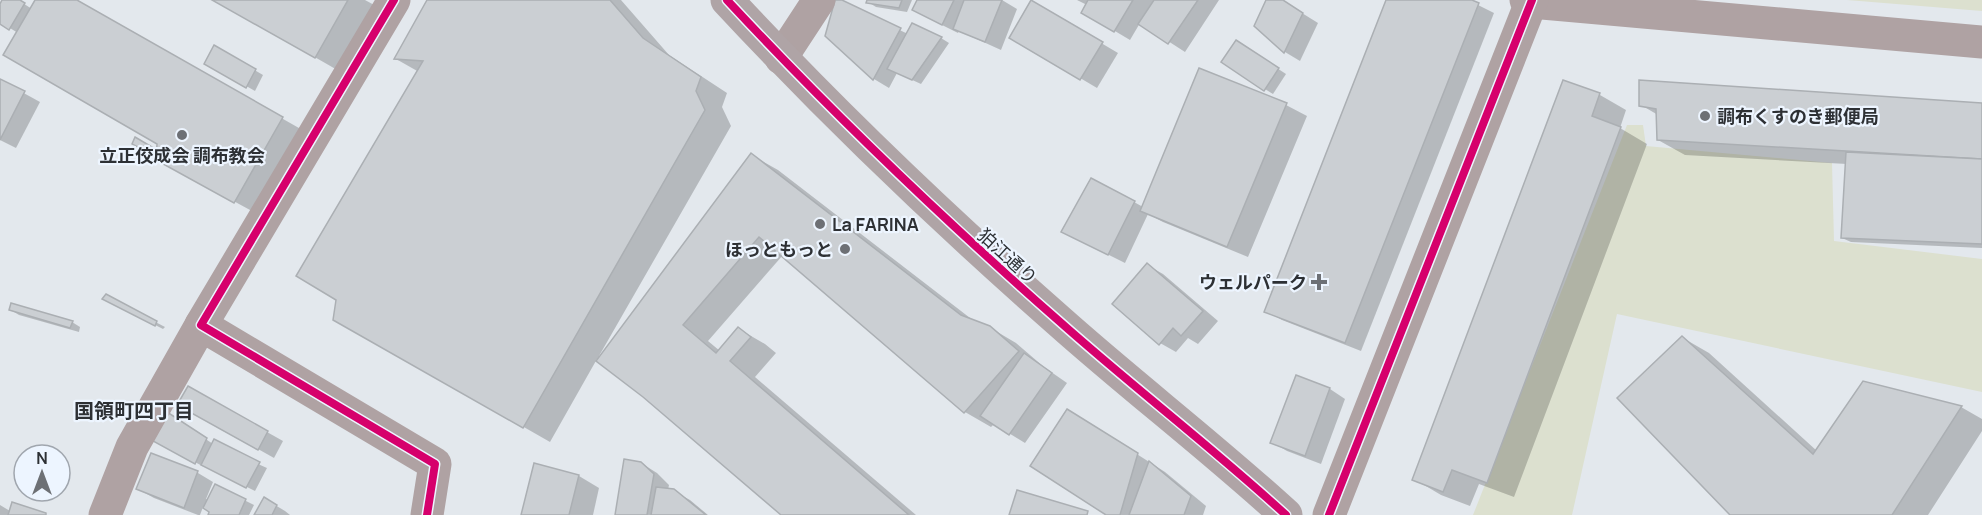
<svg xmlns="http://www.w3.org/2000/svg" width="1982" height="515" font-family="Manrope,'Noto Sans JP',sans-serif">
	<rect width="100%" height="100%" fill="#e3e8ed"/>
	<g fill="#dce0cf">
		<path d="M1847,0H1982V11Z"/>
		<path d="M1627,125H1643L1646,146L1832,163L1834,241L1982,259V392L1617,314L1572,515H1473Z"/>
	</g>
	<g fill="#0003">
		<path d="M4,0H18L32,9L37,0H74L306,132L259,215L182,173L158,152L154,155L134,144L136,139L158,152L159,143L18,33L0,22V7Z"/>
		<path d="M215,0H365L376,6L339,71Z"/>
		<path d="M429,0H621L669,55L727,93L722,107L731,126L599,356L600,357L751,155L778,170L974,321L989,327L1016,343L1044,367L1067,383L1025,443L994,424L991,427L965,412L783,255L708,341L720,351L739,329L765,344L776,353L755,377L916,515H783L644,396L597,359L550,442L335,319L419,72L396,59Z"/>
		<path d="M836,0L908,34L941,38L949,43L921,84L897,73L889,88L874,79Z"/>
		<path d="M868,0H912L907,12L876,7L868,2Z"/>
		<path d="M919,0H1002L1017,9L1001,50L959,31L958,33L930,19Z"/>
		<path d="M1077,0H1219L1185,52L1140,23L1130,40L1083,12L1087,5Z"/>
		<path d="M1267,0H1281L1318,23L1300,61L1285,52L1256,25Z"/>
		<path d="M1388,0H1468L1494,13L1361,351L1282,320L1266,311Z"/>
		<path d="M1032,2L1118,53L1097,88L1011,37Z"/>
		<path d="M215,47L263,75L255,91L206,63Z"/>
		<path d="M1245,47L1286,74L1273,94L1265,89Z"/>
		<path d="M0,80L40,102L16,148L0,140Z"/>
		<path d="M1564,81L1600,95L1626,110L1620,128L1647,144L1514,497L1479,484L1470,506L1441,495L1414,479Z"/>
		<path d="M1982,104V248L1851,242L1842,238L1847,164L1685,155L1658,140V115L1641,105Z"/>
		<path d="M1286,105L1307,116L1248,257L1163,222L1148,214L1125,263L1079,240L1134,202L1143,207Z"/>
		<path d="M1147,265L1163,274L1218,321L1198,344L1188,338L1176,352L1160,343Z"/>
		<path d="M106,296L165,327L163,329L112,303Z"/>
		<path d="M11,310L72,322L80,327L79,332L19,315Z"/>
		<path d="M1683,338L1709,353L1817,451L1863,382L1961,407L1982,419V431L1928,515H1733Z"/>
		<path d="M1297,377L1330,389L1345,399L1321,464L1287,451L1272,442Z"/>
		<path d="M188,388L283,441L274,458L179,405Z"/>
		<path d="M176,419L213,444L267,468L255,491L205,466L204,467L155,440Z"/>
		<path d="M1088,423L1165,472L1206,506L1203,515H1109Z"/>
		<path d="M152,455L198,473L213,482L206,499L209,500L216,486L254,505L249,515H209L211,512L203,507L200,515H198L154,498L138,489Z"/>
		<path d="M641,463L657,473L669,485L668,490L673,491L690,500L708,515H616Z"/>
		<path d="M535,465L579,476L599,488L593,515H523Z"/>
		<path d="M265,499L285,511L290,515H256Z"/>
		<path d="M0,505L10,511L46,515H0Z"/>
	</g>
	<g fill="#cbcfd3" stroke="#abafb3" stroke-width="1.5">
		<path d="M2,0H20L25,3L9,30L0,24V4Z"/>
		<path d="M35,0H77L283,117L234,203L156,160L157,144L3,55Z"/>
		<path d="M212,0H348L315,58Z"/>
		<path d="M427,0H610L643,38L701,77L696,91L705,110L523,428L333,320L336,300L296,276L423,61L394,59Z"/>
		<path d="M835,0H842L901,28L873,80L825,36Z"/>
		<path d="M867,0H902L899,8L866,3Z"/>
		<path d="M917,0H954L942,25L912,10Z"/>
		<path d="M964,0H1002L985,42L953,29Z"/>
		<path d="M1031,0L1103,42L1080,80L1009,38Z"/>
		<path d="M1088,0H1133L1114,32L1081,13Z"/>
		<path d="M1154,0H1198L1168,44L1138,24Z"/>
		<path d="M1266,0H1283L1303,13L1284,53L1254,26Z"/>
		<path d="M1386,0H1472L1479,3L1345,343L1264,312Z"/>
		<path d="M912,23L942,37L912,80L887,69Z"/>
		<path d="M1236,40L1279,68L1264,91L1221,62Z"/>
		<path d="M214,45L256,69L246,88L204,64Z"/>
		<path d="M1199,68L1287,103L1227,247L1140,211Z"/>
		<path d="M0,79L25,91L0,140Z"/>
		<path d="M1563,80L1600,93L1592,116L1621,127L1487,483L1452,470L1443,492L1412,480Z"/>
		<path d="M1639,80L1982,103V159L1657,140L1656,109L1639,106Z"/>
		<path d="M135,137L152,147L145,151L132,144Z"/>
		<path d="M1846,152L1982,159V244L1841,238Z"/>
		<path d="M751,153L961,315L990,326L1019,351L964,413L759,237L683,325L716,353L738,327L751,337L730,361L909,515H781L643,397L596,361Z"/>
		<path d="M1091,178L1135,201L1108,255L1061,232Z"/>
		<path d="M1147,263L1203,311L1181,336L1173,328L1159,345L1112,304Z"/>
		<path d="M106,294L157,321L155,326L102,299Z"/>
		<path d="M11,303L73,321L70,328L9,310Z"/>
		<path d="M1682,336L1813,454L1863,381L1962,406L1892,515H1730L1617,398Z"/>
		<path d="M1024,353L1052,373L1009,435L980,416Z"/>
		<path d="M1296,375L1330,388L1305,456L1270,443Z"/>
		<path d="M188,386L268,431L258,450L177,405Z"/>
		<path d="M1067,409L1138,453L1120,515H1106L1030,466Z"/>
		<path d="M167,412L207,438L195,464L153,441Z"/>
		<path d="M214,439L260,462L246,488L201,465Z"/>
		<path d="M151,453L198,471L184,508L136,489Z"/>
		<path d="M624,459L641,462L654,474L647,515H615Z"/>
		<path d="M1149,461L1191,496L1184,515H1129Z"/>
		<path d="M534,463L579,475L569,515H521Z"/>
		<path d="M215,484L246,499L239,515H208L209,512L203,508Z"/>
		<path d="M656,487L674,489L706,515H651Z"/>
		<path d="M1017,490L1088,511L1087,515H1009Z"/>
		<path d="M264,497L277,505L272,515H254Z"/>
		<path d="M12,502L46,513V515H8Z"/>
	</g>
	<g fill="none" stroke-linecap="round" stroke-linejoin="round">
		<g stroke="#afa2a3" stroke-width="33">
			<path d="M394,0L201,325L435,464L427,515"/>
			<path d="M1526,0L1531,2L1982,42"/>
			<path d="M781,58L819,0"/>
			<path d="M105,515L132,447L201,325"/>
			<path d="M1329,515L1532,0"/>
		</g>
		<path stroke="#afa4a6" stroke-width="33" d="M727,0C832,113 943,219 1059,321C1133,387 1213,448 1286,515"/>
		<g stroke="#edf5ff" stroke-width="11">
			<g id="cycleway">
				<path d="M394,0L201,325L435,464L427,515"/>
				<path d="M727,0C832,113 943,219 1059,321C1133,387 1213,448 1286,515"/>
				<path d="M1329,515L1532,0"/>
			</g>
		</g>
		<use href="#cycleway" stroke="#d6006c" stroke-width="8"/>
	</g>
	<g fill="#6d7075" stroke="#edf5ff" stroke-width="2">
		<circle cx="1705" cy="116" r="6"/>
		<circle cx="182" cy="135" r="6"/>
		<circle cx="820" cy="224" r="6"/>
		<circle cx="845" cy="249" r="6"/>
		<path d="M1316 273h6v6h6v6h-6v6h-6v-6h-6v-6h6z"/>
	</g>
	<g text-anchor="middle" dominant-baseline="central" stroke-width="4.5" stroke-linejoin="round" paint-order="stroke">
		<g font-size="18" font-weight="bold" fill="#2d3034" stroke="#edf5ff" text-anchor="start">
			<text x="1717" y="116">調布くすのき郵便局</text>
			<text x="182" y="155" text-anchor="middle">立正佼成会 調布教会</text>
			<text x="832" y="224">La FARINA</text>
			<text x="833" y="249" text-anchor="end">ほっともっと</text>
			<text x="1307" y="282" text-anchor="end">ウェルパーク</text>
		</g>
		<g font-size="18" fill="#2d3034" stroke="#edf5ff">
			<text transform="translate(1008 256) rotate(42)">狛江通り</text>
		</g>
		<g font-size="20" font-weight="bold" fill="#2d3034" stroke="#edf5ff">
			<text x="134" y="410">国領町四丁目</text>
		</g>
	</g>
	<g transform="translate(42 473)"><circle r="28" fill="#edf5ff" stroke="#a0a6ae" stroke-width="1.5"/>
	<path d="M0-4.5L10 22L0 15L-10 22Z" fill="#6d7075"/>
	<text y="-9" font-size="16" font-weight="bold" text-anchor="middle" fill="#2d3034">N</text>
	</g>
</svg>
